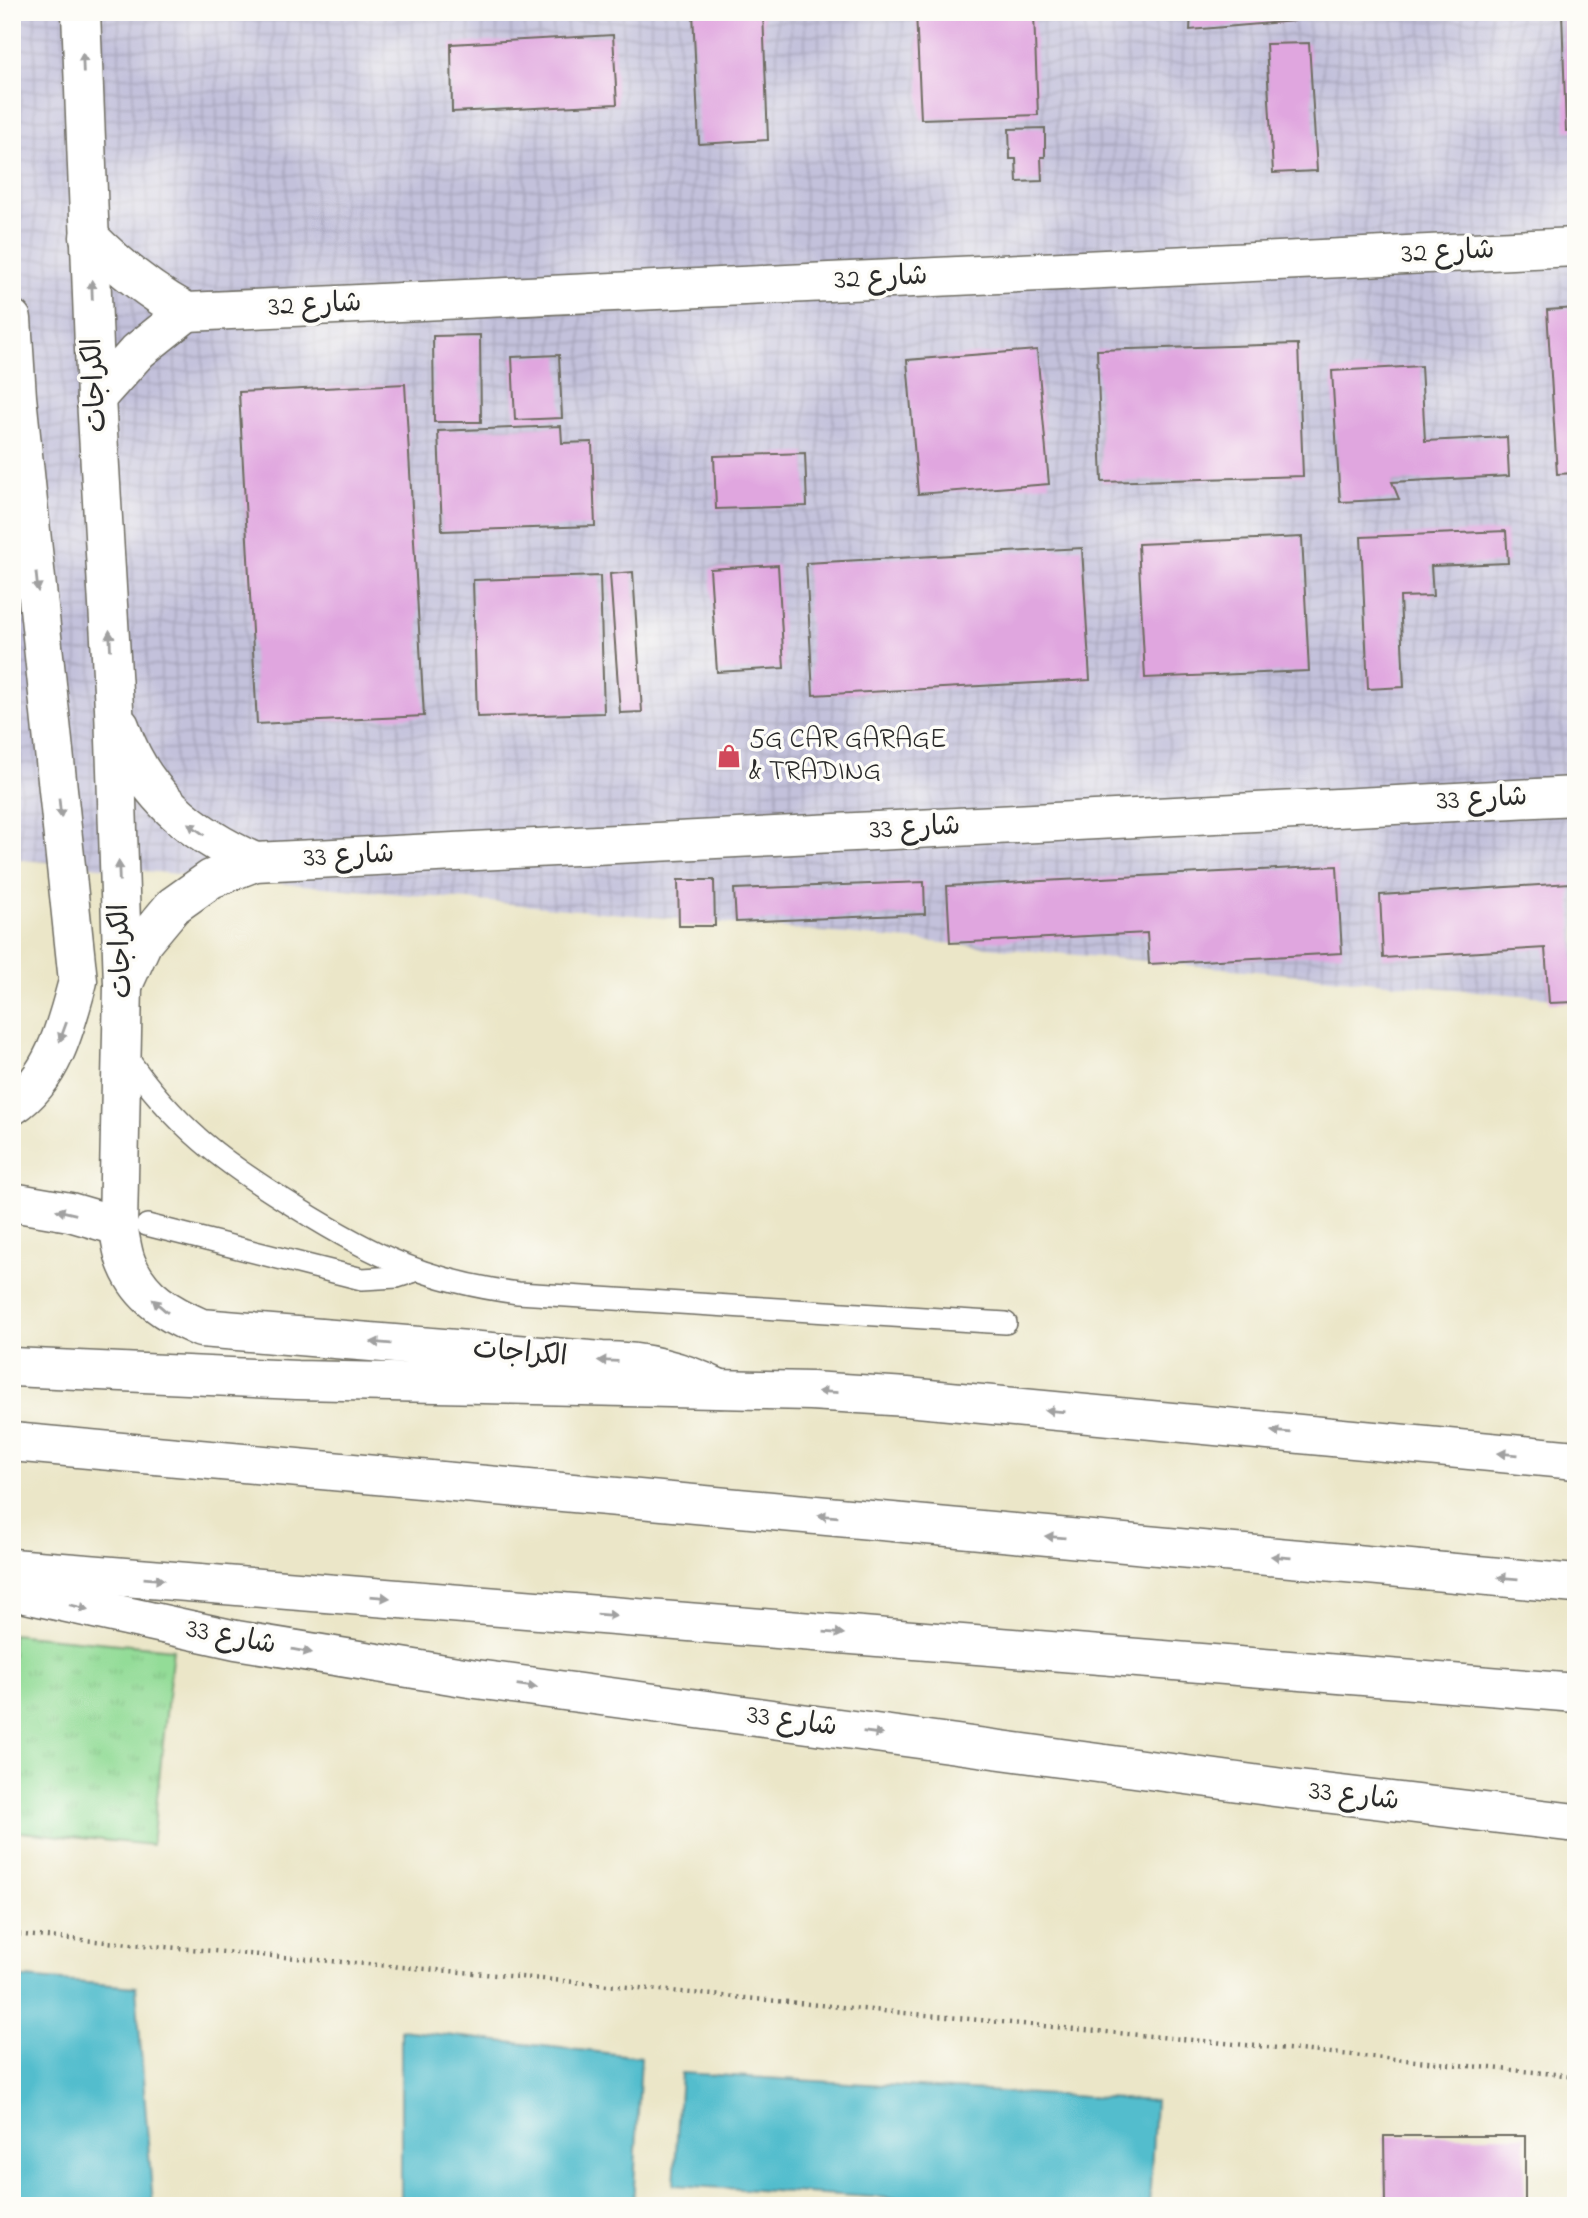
<svg xmlns="http://www.w3.org/2000/svg" width="1588" height="2218" font-family="'Indie Flower','Playpen Sans Arabic',sans-serif">
	<defs>
		<pattern id="industrial-grid" width="8" height="8" patternUnits="userSpaceOnUse" patternTransform="scale(1.75)"><rect width="8" height="8" fill="#c3c1db"/><path d="M0 4h8M4 0v8" fill="none" stroke="#a8a6bc"/></pattern>
		<pattern id="grass-tufts" width="24" height="20" patternUnits="userSpaceOnUse" patternTransform="scale(1.75)"><rect width="24" height="20" fill="#93dc97"/><path d="M3 7l-1-3M5 7V3M7 7l1-3M15 17l-1-3M17 17v-4M19 17l1-3" fill="none" stroke="#7fbd82"/></pattern>
	</defs>
	<rect width="100%" height="100%" fill="#fdfcf7"/>
	<filter id="ink" filterUnits="userSpaceOnUse"><feTurbulence type="fractalNoise" baseFrequency=".0143" numOctaves="2"/><feDisplacementMap in="SourceGraphic" scale="14" xChannelSelector="R" yChannelSelector="G"/><feConvolveMatrix kernelMatrix="1 2 1 2 8 2 1 2 1" color-interpolation-filters="sRGB"/></filter>
	<filter id="wash" filterUnits="userSpaceOnUse"><feTurbulence type="fractalNoise" baseFrequency=".00686" numOctaves="4" result="noise"/><feDisplacementMap in="SourceGraphic" scale="28" xChannelSelector="R" yChannelSelector="G"/><feGaussianBlur stdDeviation="1.57" result="paint"/><feColorMatrix in="noise" values="0 0 0 0 0 0 0 0 0 0 0 0 0 0 0 0 0 1.4 0 .05"/><feComposite in="paint" operator="in"/></filter>
	<g filter="url(#wash)">
		<rect width="100%" height="100%" fill="#ebe6c8"/>
		<path fill="url(#industrial-grid)" d="M12,12H1576V1000L12,859Z"/>
		<path fill="url(#grass-tufts)" stroke="#5f8461" stroke-width="2" d="M12,1634L173,1649L152,1845L12,1831Z"/>
		<g fill="#52bdcd" stroke="#3e747c" stroke-width="2">
			<path d="M12,1977L136,1987L153,2206H12Z"/>
			<path d="M401,2030L641,2057L633,2206H401Z"/>
			<path d="M681,2073L1155,2101L1149,2206H1023L674,2185Z"/>
		</g>
		<g id="blocks">
			<g fill="#e0a6df">
				<path d="M693,12H763L768,140L699,144Z"/>
				<path d="M916,12H960V14L926,18L1034,14L1038,115L921,119Z"/>
				<path d="M1191,12H1294V21L1190,30Z"/>
				<path d="M1562,12H1576V130L1566,131Z"/>
				<path d="M613,35L617,104L452,112L451,44Z"/>
				<path d="M1309,43L1317,171L1273,173L1266,44Z"/>
				<path d="M1045,128V157H1041L1042,181L1017,182L1016,159H1010L1009,129Z"/>
				<path d="M1576,308V473L1557,474L1547,310Z"/>
				<path d="M480,335L481,422H434L433,336Z"/>
				<path d="M1298,344L1303,476L1102,482L1097,350Z"/>
				<path d="M1037,350L1049,484L918,494L907,360Z"/>
				<path d="M559,355L562,418L515,420L512,357Z"/>
				<path d="M1421,366L1425,441L1507,437L1509,476L1392,482L1399,499L1340,502L1332,371Z"/>
				<path d="M405,384L424,716L257,724L239,392Z"/>
				<path d="M561,426L562,443L592,442L595,526L442,531L438,431Z"/>
				<path d="M805,453L807,506L716,509L714,456Z"/>
				<path d="M1506,531L1508,563L1431,566L1433,596L1400,597L1404,687L1368,689L1361,537Z"/>
				<path d="M1302,537L1309,671L1145,678L1138,544Z"/>
				<path d="M1082,548L1090,680L813,695L806,563Z"/>
				<path d="M778,565L784,668L717,672L710,569Z"/>
				<path d="M633,572L642,712L620,713L610,574Z"/>
				<path d="M600,576L604,713L477,717L473,580Z"/>
				<path d="M1337,866L1342,953L1149,964L1147,933L950,943L947,886Z"/>
				<path d="M678,880H714L715,926H679Z"/>
				<path d="M924,882L925,914L736,922L734,889Z"/>
				<path d="M1570,883L1576,1002L1549,1003L1545,948L1383,958L1380,895Z"/>
				<path d="M1384,2136H1525V2206H1385Z"/>
			</g>
		</g>
	</g>
	<g filter="url(#ink)">
		<use href="#blocks" fill-opacity="0" stroke="#6e6c62" stroke-width="2"/>
		<g fill="none" stroke-linecap="round" stroke-linejoin="round">
			<g stroke="#6e6c62" stroke-width="24">
				<g id="service">
					<path d="M124,1053C175,1127 222,1162 297,1208C374,1256 426,1281 518,1293L1006,1323"/>
					<path d="M147,1225L362,1279L397,1277L415,1271"/>
				</g>
			</g>
			<g stroke="#6e6c62" stroke-width="41">
				<g id="minor">
					<path d="M81,12L96,398L114,708L123,985L118,1226C121,1238 122,1253 127,1264C141,1298 169,1314 201,1328L602,1361C645,1361 681,1370 720,1389"/>
					<path d="M89,237C119,267 150,292 187,312L1576,247"/>
					<path d="M12,319L17,397L78,981C66,1026 53,1079 12,1106"/>
					<path d="M96,398L138,351L187,312"/>
					<path d="M120,726C142,794 192,834 255,862"/>
					<path d="M125,981L143,942L173,906L211,879L255,862L1576,796"/>
					<path d="M12,1202L70,1212L118,1226"/>
				</g>
			</g>
			<g stroke="#6e6c62" stroke-width="41">
				<g id="tertiary">
					<path d="M12,1367L297,1380L811,1391L907,1397L1576,1460"/>
					<path d="M12,1591L236,1640L476,1679L1290,1789L1576,1823"/>
				</g>
			</g>
			<g stroke="#6e6c62" stroke-width="41">
				<g id="trunk">
					<path d="M12,1442L1576,1584"/>
					<path d="M12,1568L1576,1693"/>
				</g>
			</g>
			<path stroke="#6e6c62" stroke-width="4.5" stroke-dasharray="2 5" stroke-linecap="butt" d="M12,1934L532,1978L1576,2076"/>
			<use href="#service" stroke="#fff" stroke-width="21"/>
			<use href="#minor" stroke="#fff" stroke-width="38"/>
			<use href="#tertiary" stroke="#fff" stroke-width="38"/>
			<use href="#trunk" stroke="#fff" stroke-width="38"/>
		</g>
		<defs><path id="oneway-solid" d="M-6-.8H1V-3.2L6.5 0L1 3.2V.8H-6Z" transform="scale(1.75)"/></defs>
		<g fill="#a0a0a0">
			<use href="#oneway-solid" transform="translate(83 63) rotate(-92)"/>
			<use href="#oneway-solid" transform="translate(92 290) rotate(-92)"/>
			<use href="#oneway-solid" transform="translate(37 582) rotate(84)"/>
			<use href="#oneway-solid" transform="translate(110 640) rotate(-93)"/>
			<use href="#oneway-solid" transform="translate(60 808) rotate(84)"/>
			<use href="#oneway-solid" transform="translate(196 829) rotate(-144)"/>
			<use href="#oneway-solid" transform="translate(119 871) rotate(-92)"/>
			<use href="#oneway-solid" transform="translate(63 1032) rotate(110)"/>
			<use href="#oneway-solid" transform="translate(66 1212) rotate(-167)"/>
			<use href="#oneway-solid" transform="translate(160 1306) rotate(-139)"/>
			<use href="#oneway-solid" transform="translate(381 1343) rotate(-175)"/>
			<use href="#oneway-solid" transform="translate(608 1361) rotate(-178)"/>
			<use href="#oneway-solid" transform="translate(828 1392) rotate(-177)"/>
			<use href="#oneway-solid" transform="translate(1055 1411) rotate(-175)"/>
			<use href="#oneway-solid" transform="translate(1281 1432) rotate(-175)"/>
			<use href="#oneway-solid" transform="translate(1508 1454) rotate(-175)"/>
			<use href="#oneway-solid" transform="translate(828 1516) rotate(-175)"/>
			<use href="#oneway-solid" transform="translate(1055 1537) rotate(-175)"/>
			<use href="#oneway-solid" transform="translate(1281 1557) rotate(-175)"/>
			<use href="#oneway-solid" transform="translate(1508 1578) rotate(-175)"/>
			<use href="#oneway-solid" transform="translate(154 1579) rotate(5)"/>
			<use href="#oneway-solid" transform="translate(380 1597) rotate(5)"/>
			<use href="#oneway-solid" transform="translate(79 1607) rotate(13)"/>
			<use href="#oneway-solid" transform="translate(607 1615) rotate(5)"/>
			<use href="#oneway-solid" transform="translate(834 1633) rotate(5)"/>
			<use href="#oneway-solid" transform="translate(302 1651) rotate(10)"/>
			<use href="#oneway-solid" transform="translate(527 1686) rotate(8)"/>
			<use href="#oneway-solid" transform="translate(873 1733) rotate(8)"/>
		</g>
	</g>
	<defs>
		<g id="shop-bare" transform="scale(1.89)"><path d="M-5-2.5h2.3a2.7 3.5 0 0 1 5.4 0H5L5.5 6h-11ZM-1.5-2.5h3a1.5 2.3 0 0 0-3 0Z" fill="#d1495b" stroke="#fdfcf7" stroke-width="2.5" paint-order="stroke"/></g>
	</defs>
	<g fill-rule="evenodd">
		<use href="#shop-bare" x="729" y="756"/>
	</g>
	<g text-anchor="middle" dominant-baseline="central" stroke-width="7" stroke-linejoin="round" paint-order="stroke">
		<g font-size="28" fill="#2b2b2b" stroke="#fdfcf7">
			<text transform="translate(1448 253) rotate(-3)">شارع 32</text>
			<text transform="translate(881 279) rotate(-3)">شارع 32</text>
			<text transform="translate(315 306) rotate(-3)">شارع 32</text>
			<text transform="translate(96 385) rotate(-93)">الكراجات</text>
			<text transform="translate(1482 800) rotate(-3)">شارع 33</text>
			<text transform="translate(915 829) rotate(-3)">شارع 33</text>
			<text transform="translate(349 857) rotate(-3)">شارع 33</text>
			<text transform="translate(122 951) rotate(-92)">الكراجات</text>
			<text transform="translate(520 1354) rotate(5)">الكراجات</text>
			<text transform="translate(231 1638) rotate(11)">شارع 33</text>
			<text transform="translate(792 1722) rotate(8)">شارع 33</text>
			<text transform="translate(1354 1797) rotate(7)">شارع 33</text>
		</g>
		<g font-size="28" fill="#2b2b2b" stroke="#fdfcf7" text-anchor="start">
			<text x="749" y="740">5G CAR GARAGE<tspan x="749" dy="32">&amp; TRADING</tspan></text>
		</g>
	</g>
	<rect width="1588" height="2218" fill="none" stroke="#fdfcf7" stroke-width="42"/>
</svg>
